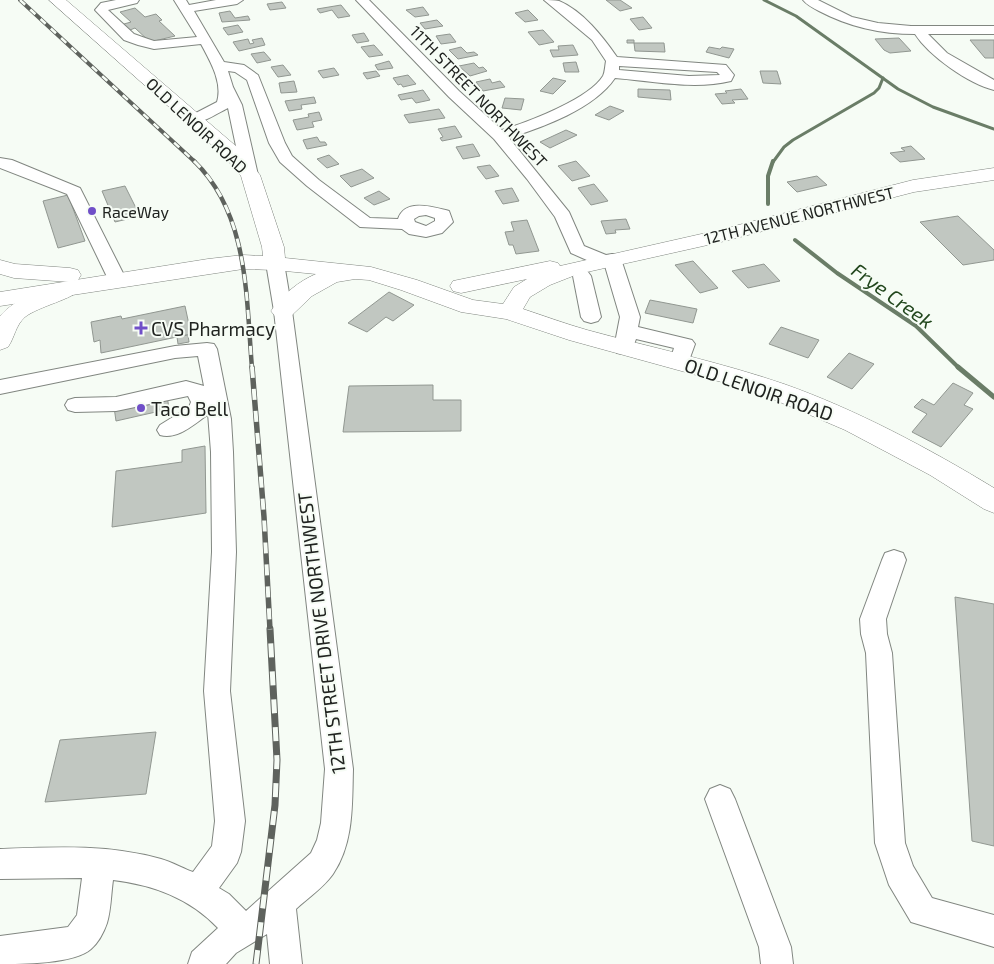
<svg xmlns="http://www.w3.org/2000/svg" width="994" height="964" font-family="'Exo 2',sans-serif">
	<rect width="100%" height="100%" fill="#f6fcf5"/>
	<g fill="none" stroke-linecap="round" stroke-linejoin="round">
		<g stroke="#6a7d67" stroke-width="3">
			<path d="M764,0L796,16L898,89L933,107L994,129"/>
			<path d="M773,162L784,147L793,140L874,93L879,88L883,78"/>
		</g>
		<g stroke="#6a7d67" stroke-width="4">
			<path d="M768,204V176L773,161"/>
			<path d="M795,240L837,273L916,326L959,368"/>
		</g>
		<path stroke="#6a7d67" stroke-width="5" d="M958,367L994,397"/>
	</g>
	<g fill="#c1c7c1" stroke="#919791">
		<path d="M606,0H620L632,8L620,11Z"/>
		<path d="M282,2L286,8L270,10L267,4Z"/>
		<path d="M341,5L350,16L338,18L332,10L320,13L317,9Z"/>
		<path d="M423,7L429,15L415,17L406,10Z"/>
		<path d="M135,8L145,17L156,14L162,20L159,21L175,36L150,42L135,28L130,30L124,24L131,22L120,12Z"/>
		<path d="M528,10L538,20L525,22L515,13Z"/>
		<path d="M230,11L235,18L248,16L250,20L222,22L219,13Z"/>
		<path d="M643,17L652,28L639,30L630,19Z"/>
		<path d="M437,20L443,26L425,29L420,23Z"/>
		<path d="M238,25L243,32L228,35L223,28Z"/>
		<path d="M543,30L554,42L539,45L528,32Z"/>
		<path d="M364,33L369,41L357,43L352,35Z"/>
		<path d="M450,34L456,42L441,44L436,36Z"/>
		<path d="M262,38L265,45L239,51L233,42L248,39L250,44L254,43L252,40Z"/>
		<path d="M899,38L911,51L890,53L884,50L875,39Z"/>
		<path d="M627,40H634V43H664L665,52L635,51L634,43H627Z"/>
		<path d="M970,40H994V58H985Z"/>
		<path d="M374,45L383,55L369,57L361,47Z"/>
		<path d="M573,45L578,55L553,57L550,50H559L558,46Z"/>
		<path d="M461,47L467,53L474,52L478,55L458,59L449,50Z"/>
		<path d="M709,47L720,49L722,47L734,49L729,58L706,52Z"/>
		<path d="M264,52L271,60L257,63L251,54Z"/>
		<path d="M389,61L393,68L378,70L375,65Z"/>
		<path d="M576,62L579,72H565L563,63Z"/>
		<path d="M474,63L479,68L483,67L487,71L470,76L459,66Z"/>
		<path d="M283,65L291,75L278,77L271,67Z"/>
		<path d="M334,68L339,75L323,78L318,71Z"/>
		<path d="M376,71L380,76L367,79L363,73Z"/>
		<path d="M760,71H777L781,84L763,83Z"/>
		<path d="M408,75L416,84L403,87L401,84L398,85L393,78Z"/>
		<path d="M553,78L566,81L553,94L540,91Z"/>
		<path d="M490,79L492,83L500,81L505,87L483,91L476,82Z"/>
		<path d="M294,81L297,92L281,93L279,83Z"/>
		<path d="M638,89L670,90L671,100L638,97Z"/>
		<path d="M741,89L748,99L732,100L735,103L722,104L715,94L727,93L725,91Z"/>
		<path d="M423,90L430,100L416,103L412,98L401,100L398,95Z"/>
		<path d="M314,97L316,103L301,105L302,109L289,111L285,101Z"/>
		<path d="M505,98L524,99L521,110L502,108Z"/>
		<path d="M610,106L624,111L609,120L595,115Z"/>
		<path d="M439,109L445,118L409,123L404,115Z"/>
		<path d="M319,112L322,120L312,122L314,127L297,130L293,120L309,117L308,114Z"/>
		<path d="M455,126L462,137L442,141L440,138L443,137L438,129Z"/>
		<path d="M566,130L577,135L550,148L540,142Z"/>
		<path d="M317,137L320,142H325L327,145L307,149L303,140Z"/>
		<path d="M473,144L480,156L463,159L456,147Z"/>
		<path d="M911,146L925,159L900,162L890,153L905,151L901,148Z"/>
		<path d="M329,155L339,164L327,168L317,159Z"/>
		<path d="M576,161L590,176L572,181L558,166Z"/>
		<path d="M490,165L499,176L486,179L477,167Z"/>
		<path d="M362,169L374,178L351,187L340,176Z"/>
		<path d="M817,176L827,185L797,192L787,182Z"/>
		<path d="M594,184L608,201L591,205L578,188Z"/>
		<path d="M125,186L140,216L115,222L102,191Z"/>
		<path d="M512,188L519,201L503,204L495,191Z"/>
		<path d="M379,191L390,199L374,205L364,198Z"/>
		<path d="M68,195L85,241L58,248L43,201Z"/>
		<path d="M958,216L994,250V260L963,265L920,222Z"/>
		<path d="M626,219L630,229L615,230L616,233L606,234L601,221Z"/>
		<path d="M527,220L539,251L516,254L513,245H509L505,232L514,231L511,222Z"/>
		<path d="M693,261L718,288L700,293L675,265Z"/>
		<path d="M764,264L780,281L748,288L732,271Z"/>
		<path d="M389,292L414,305L393,321L386,317L367,332L348,323Z"/>
		<path d="M650,300L697,309L693,323L645,313Z"/>
		<path d="M185,306L191,334L101,353L100,340L94,342L91,322L121,316L122,319Z"/>
		<path d="M781,327L819,340L808,358L769,344Z"/>
		<path d="M188,335L189,342L178,344L177,337Z"/>
		<path d="M849,353L874,364L852,389L827,377Z"/>
		<path d="M953,383L973,393L964,405L973,409L941,447L912,432L927,414L914,407L922,399L934,405Z"/>
		<path d="M433,385V400H461V431L343,432L349,386Z"/>
		<path d="M167,395L169,409L116,421L114,407Z"/>
		<path d="M205,446L206,513L112,527L116,471L182,462V450Z"/>
		<path d="M955,597L994,604V846L972,841Z"/>
		<path d="M156,732L146,794L45,802L60,740Z"/>
	</g>
	<g fill="none" stroke-linecap="round" stroke-linejoin="round">
		<g stroke="#818680" stroke-width="2">
			<g id="minor">
				<path d="M116,0H139L137,3L108,10L134,34L148,39L154,41L197,37L174,0H186L189,5L216,0H243L237,4L194,11L224,62L244,65L258,75L285,143L292,156L319,180L370,218L398,219C405,198 433,207 449,211L453,222L442,233L426,237L409,234L402,229L360,227L307,186L280,162L269,143L247,80L235,72L228,71L233,87L242,105L258,175L256,178H244L242,175L228,108C217,113 202,125 190,122L188,119L190,116L217,102C223,82 210,61 201,44L154,49L138,45L124,40L95,10L101,3ZM426,215L435,218V221L426,226L415,222L414,219L419,216Z"/>
				<path d="M356,0H369L459,91L502,130C528,122 589,99 603,76C605,72 605,66 606,61L592,40L544,0C548,0 555,0 559,1C583,11 603,37 617,57L726,65L734,75L731,81C694,90 653,81 615,78C594,109 543,127 509,138L569,212L584,246L606,255L612,254L618,255L621,259L640,317L638,327L692,340L695,344L687,366L680,368L673,366L670,361L674,348L636,339L631,353L624,354L617,353L614,348L620,317L605,266L598,265L571,253L555,217L527,179L494,139L449,97ZM619,66L717,72L720,75L689,76L619,70Z"/>
				<path d="M803,0H818L852,17L878,23L911,26H994V34H928L947,53L994,80V90C969,84 929,56 915,34C881,34 849,27 819,11C813,8 807,5 803,0Z"/>
				<path d="M0,158L12,160L80,188L127,281L124,285L118,287L112,285L109,281L67,194L0,168Z"/>
				<path d="M275,258L281,259L284,263L292,311L353,769C352,804 354,843 333,874C324,887 308,898 296,909L302,964H270L267,934L236,953L226,964H188L192,952L218,928C189,898 154,885 113,880C111,894 111,910 107,923C104,932 98,943 91,949C74,964 22,964 0,964V936L68,927L77,915L82,878L0,879V849C54,847 108,844 161,859C172,862 182,868 193,872L212,846L215,821L204,691L212,552L211,452L208,413L206,416C193,425 177,440 160,435L157,430L160,425L189,407L191,402L188,396L116,411L75,412L68,410L65,405L68,400L75,398L116,397L186,381L204,386L198,356L175,358L0,394V380L175,346L207,343L214,344L217,349L231,419L233,452L236,552L230,691L245,821L241,852L237,863L219,888L229,894L246,911L311,853L317,840L321,823L325,769L274,311L266,263L269,259Z"/>
				<path d="M582,271L588,272L591,276L601,317L598,321L591,323L584,321L581,317L573,276L576,272Z"/>
				<path d="M894,550L903,553L906,560L886,619L887,634L892,653L905,843L913,866L932,898L994,915V947L911,922L889,885L875,843L866,653L861,634L860,619L882,560L885,553Z"/>
				<path d="M720,785L730,789L735,799L791,947L793,964H761L759,947L705,799L710,789Z"/>
			</g>
		</g>
		<g stroke="#818680" stroke-width="1">
			<path id="major" d="M49,0H66L237,147L260,175L284,247L285,258L371,267L417,280L473,300L503,304L514,287L527,279L461,293L453,291L450,286L453,281L550,261L558,263L560,266L719,230L913,180L994,168V180L914,192L721,242L578,274L550,285L530,297L523,309C544,316 566,324 587,330C653,348 720,362 784,384C855,409 930,449 994,488V513L984,509L930,475L845,430L768,397L725,383L569,340L506,319L461,312L401,290L369,280L355,279L337,282L312,296L291,316L283,318L275,316L271,311C282,295 299,281 316,274L275,270L243,269L0,306V292L208,259L243,255L263,256L262,247L241,176L223,155Z"/>
		</g>
		<g stroke="#818680" stroke-width="1">
			<g id="highway">
				<path d="M0,260L15,264L70,268L78,270L81,275L78,280L70,282L14,278L0,274Z"/>
				<path d="M69,282L77,284L80,289C74,299 39,306 25,317C15,326 15,337 8,347L0,350V316C17,297 44,288 69,282Z"/>
			</g>
		</g>
		<use href="#minor" fill="#fff" fill-rule="evenodd"/>
		<use href="#major" fill="#fff" fill-rule="evenodd"/>
		<use href="#highway" fill="#fff" fill-rule="evenodd"/>
		<g stroke="#5e625d" stroke-width="4">
			<path id="rail-far3" d="M20,0L195,162"/>
		</g>
		<g stroke="#5e625d" stroke-width="4.5">
			<path id="rail-far2" d="M194,161C249,214 246,297 252,368"/>
		</g>
		<g stroke="#5e625d" stroke-width="5.5">
			<path id="rail-far1" d="M252,367L264,517L270,630"/>
		</g>
		<g stroke="#5e625d" stroke-width="7">
			<path id="rail" d="M256,964L275,805L277,760L270,629"/>
		</g>
		<use href="#rail-far3" stroke="#f6fcf5" stroke-width="2.5" stroke-dasharray="7" stroke-linecap="butt"/>
		<use href="#rail-far2" stroke="#f6fcf5" stroke-width="3" stroke-dasharray="9" stroke-linecap="butt"/>
		<use href="#rail-far1" stroke="#f6fcf5" stroke-width="4" stroke-dasharray="11" stroke-linecap="butt"/>
		<use href="#rail" stroke="#f6fcf5" stroke-width="5" stroke-dasharray="14" stroke-linecap="butt"/>
	</g>
	<g fill="#704fc8" stroke="#f6fcf5" stroke-width="2">
		<circle cx="92" cy="211" r="5"/>
		<path d="M138.5 320.5h5v5h5v5h-5v5h-5v-5h-5v-5h5z"/>
		<circle cx="141" cy="408" r="5"/>
	</g>
	<g text-anchor="middle" dominant-baseline="central" stroke-width="4" stroke-linejoin="round" paint-order="stroke">
		<g font-size="16" fill="#202320" stroke="#f6fcf5">
			<text transform="translate(479 96) rotate(46)">11TH STREET NORTHWEST</text>
			<text transform="translate(197 125) rotate(43)">OLD LENOIR ROAD</text>
			<text transform="translate(799 215) rotate(-14)">12TH AVENUE NORTHWEST</text>
		</g>
		<g font-size="16" fill="#202320" stroke="#f6fcf5" text-anchor="start">
			<text x="102" y="211">RaceWay</text>
		</g>
		<g font-size="19" fill="#202320" stroke="#f6fcf5" text-anchor="start">
			<text x="151" y="328">CVS Pharmacy</text>
			<text x="151" y="408">Taco Bell</text>
		</g>
		<g font-size="19" fill="#202320" stroke="#f6fcf5">
			<text transform="translate(759 389) rotate(19)">OLD LENOIR ROAD</text>
			<text transform="translate(321 633) rotate(-97)">12TH STREET DRIVE NORTHWEST</text>
		</g>
		<g font-size="20" font-style="italic" fill="#21461c" stroke="#f6fcf5">
			<text transform="translate(893 295) rotate(36)">Frye Creek</text>
		</g>
	</g>
</svg>
